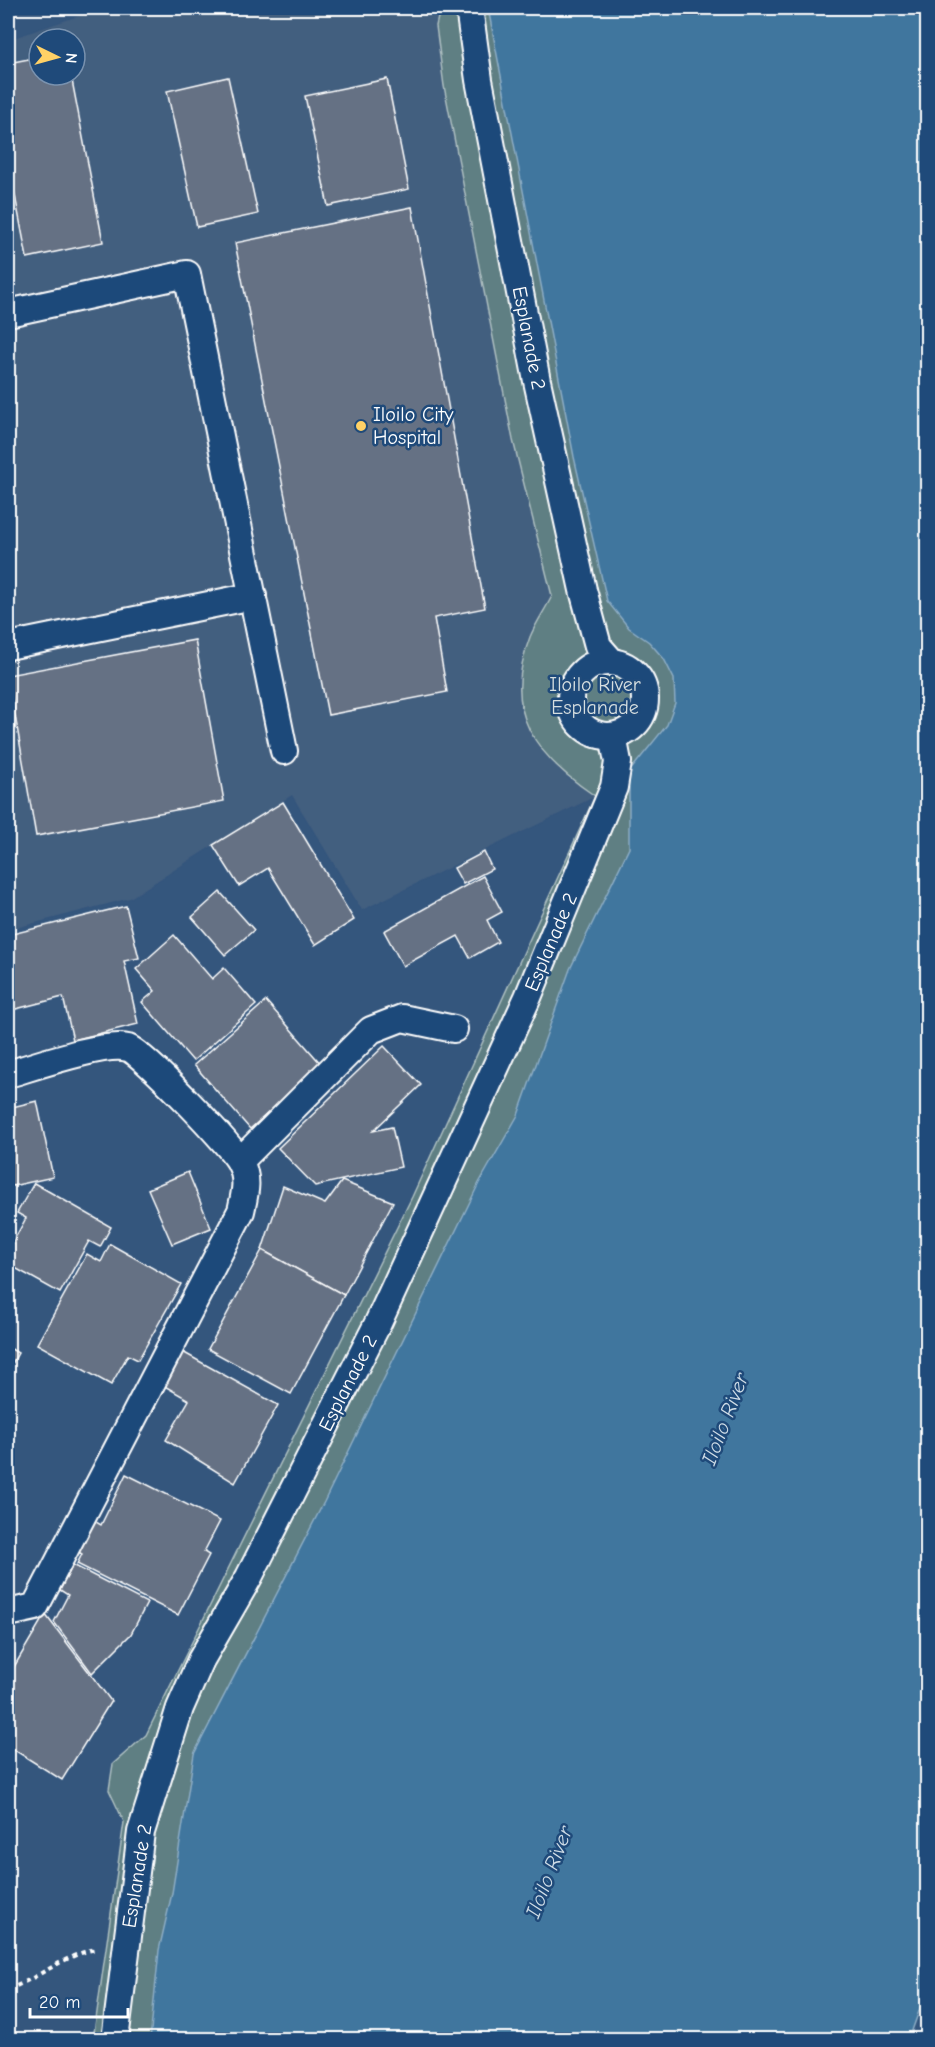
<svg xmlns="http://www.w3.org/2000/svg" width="935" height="2047" font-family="'Comic Neue',sans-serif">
	<rect width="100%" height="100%" fill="#34567d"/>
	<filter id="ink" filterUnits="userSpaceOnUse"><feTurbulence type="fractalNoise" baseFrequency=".0167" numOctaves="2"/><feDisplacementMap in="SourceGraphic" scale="12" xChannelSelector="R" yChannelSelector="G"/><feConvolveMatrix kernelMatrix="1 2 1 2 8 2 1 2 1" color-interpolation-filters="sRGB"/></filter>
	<g filter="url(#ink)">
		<path fill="#435e7f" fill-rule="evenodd" d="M102,8H440L436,26L444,86L513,440L552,596L530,638L521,680L568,778L596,796L362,910L292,795L130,898L8,930V40ZM39,39H75V75H39Z"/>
		<path fill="#5e7f83" stroke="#aebfc1" stroke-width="1.5" d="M440,8H545L710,685L643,824L164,2039L93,2040L124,1822L109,1790L113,1764L146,1735L412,1197L595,796C536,756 501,713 530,637C536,623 545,610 552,596L513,440L444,86L436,26Z"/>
		<path fill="#41769e" stroke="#8dadc5" stroke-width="1.5" d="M488,8H927L928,1939L922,1954L928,1986L909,2039L150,2040L159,1950L172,1893L194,1754L324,1502L479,1183L518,1115L570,969L629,848V772L667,725L675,703L674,679L664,659L649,642L629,628L607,601L574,457Z"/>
		<g fill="#657184" stroke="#fff" stroke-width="1.5">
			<path d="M39,57V75H71L103,242L27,258L8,159V63Z"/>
			<path d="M228,77L258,214L197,227L167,91Z"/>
			<path d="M387,79L409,189L328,206L305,96Z"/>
			<path d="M412,207L485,608L434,618L447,692L328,715L235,243Z"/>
			<path d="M195,640L224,801L36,836L8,675Z"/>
			<path d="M283,802L354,920L315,945L268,868L239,886L213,845Z"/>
			<path d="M484,852L492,869L463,884L454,868Z"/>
			<path d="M483,876L502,912L487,920L498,942L470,958L458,936L403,966L384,931Z"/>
			<path d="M220,892L254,930L225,955L192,917Z"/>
			<path d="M126,906L139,958L124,961L138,1024L73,1040L63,997L8,1011V935Z"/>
			<path d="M174,935L212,979L224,968L256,1005L193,1061L142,1002L155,991L136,969Z"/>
			<path d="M266,1001L322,1065L250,1129L194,1065Z"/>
			<path d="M384,1046L421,1085L373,1131L392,1127L401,1167L315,1186L278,1148Z"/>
			<path d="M37,1101L53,1177L8,1187V1108Z"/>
			<path d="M188,1172L211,1228L172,1244L148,1189Z"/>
			<path d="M342,1181L393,1202L344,1295L262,1250L283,1186L325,1204Z"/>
			<path d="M34,1183L111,1227L100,1247L89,1241L60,1293L8,1264V1251L26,1218L17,1213Z"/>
			<path d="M110,1244L181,1284L138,1360L128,1355L111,1385L37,1344L87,1254L101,1262Z"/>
			<path d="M262,1250L344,1295L291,1394L208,1349Z"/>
			<path d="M8,1347L18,1353L8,1371Z"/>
			<path d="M179,1350L278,1405L235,1483L166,1440L189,1400L161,1384Z"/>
			<path d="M126,1474L220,1521L204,1552L209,1555L178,1615L77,1564L82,1554L75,1550L91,1519L101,1525Z"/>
			<path d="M73,1565L147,1603L131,1634L92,1673L54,1622L68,1595L60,1590Z"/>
			<path d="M45,1614L111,1701L62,1780L8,1746V1677Z"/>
		</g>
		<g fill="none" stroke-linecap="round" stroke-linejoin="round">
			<g stroke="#fff" stroke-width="30">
				<g id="street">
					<path d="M469,8L479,80L537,381L583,590L598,646L612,662"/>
					<path d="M8,313L187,274L284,751"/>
					<path d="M8,646L253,596"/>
					<circle cx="608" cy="699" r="37"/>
					<path d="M8,1074C32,1067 106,1041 128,1048C142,1052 233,1147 240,1162C249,1179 245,1193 241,1211L35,1607L8,1613"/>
					<path d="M240,1161L371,1030L402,1018L454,1029"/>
					<path d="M115,2040L141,1832L180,1708L201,1660L249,1577L378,1323L528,997L614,787L618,762L613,736"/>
				</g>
			</g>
			<path stroke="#fff" stroke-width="4" stroke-dasharray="4.5 4.5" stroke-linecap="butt" d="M8,1989C38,1979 67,1953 97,1949"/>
			<use href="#street" stroke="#1f4a7a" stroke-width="26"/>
		</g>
	</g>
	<circle fill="#ffd166" stroke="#1f4a7a" stroke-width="2" cx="361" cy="426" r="6"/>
	<g text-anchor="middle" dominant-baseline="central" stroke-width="5" stroke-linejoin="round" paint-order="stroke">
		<g font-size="20" fill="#fff" stroke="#1f4a7a">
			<text transform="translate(529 338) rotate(79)">Esplanade 2</text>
			<text transform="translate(551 942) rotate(-67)">Esplanade 2</text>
			<text transform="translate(348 1383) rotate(-63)">Esplanade 2</text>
			<text transform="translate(137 1876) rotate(-81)">Esplanade 2</text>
		</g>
		<g font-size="20" fill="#fff" stroke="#1f4a7a" text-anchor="start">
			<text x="373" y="414">Iloilo City<tspan x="373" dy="23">Hospital</tspan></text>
		</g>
		<g font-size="20" fill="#d7dfe0" stroke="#1f4a7a">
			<text x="595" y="684">Iloilo River<tspan x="595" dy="23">Esplanade</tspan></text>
		</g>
		<g font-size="21" font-style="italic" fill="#d0dde7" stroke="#1f4a7a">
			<text transform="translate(725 1419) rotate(-69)">Iloilo River</text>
			<text transform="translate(549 1872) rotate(-69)">Iloilo River</text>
		</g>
	</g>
	<rect width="935" height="2047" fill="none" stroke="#1f4a7a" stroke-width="30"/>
	<rect x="15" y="15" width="905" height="2017" fill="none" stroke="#fff" stroke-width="2" filter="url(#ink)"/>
	<g transform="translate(57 57) rotate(95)"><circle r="28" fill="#1f4a7a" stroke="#7992af" stroke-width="1.5"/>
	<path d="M0-4.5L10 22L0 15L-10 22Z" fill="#ffd166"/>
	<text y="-9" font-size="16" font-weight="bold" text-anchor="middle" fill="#ffffff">N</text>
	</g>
	<path d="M30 2008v9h98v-9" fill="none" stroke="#ffffff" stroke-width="3"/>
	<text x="39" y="2008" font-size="18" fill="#ffffff" stroke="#1f4a7a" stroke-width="4.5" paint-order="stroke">20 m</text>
</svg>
